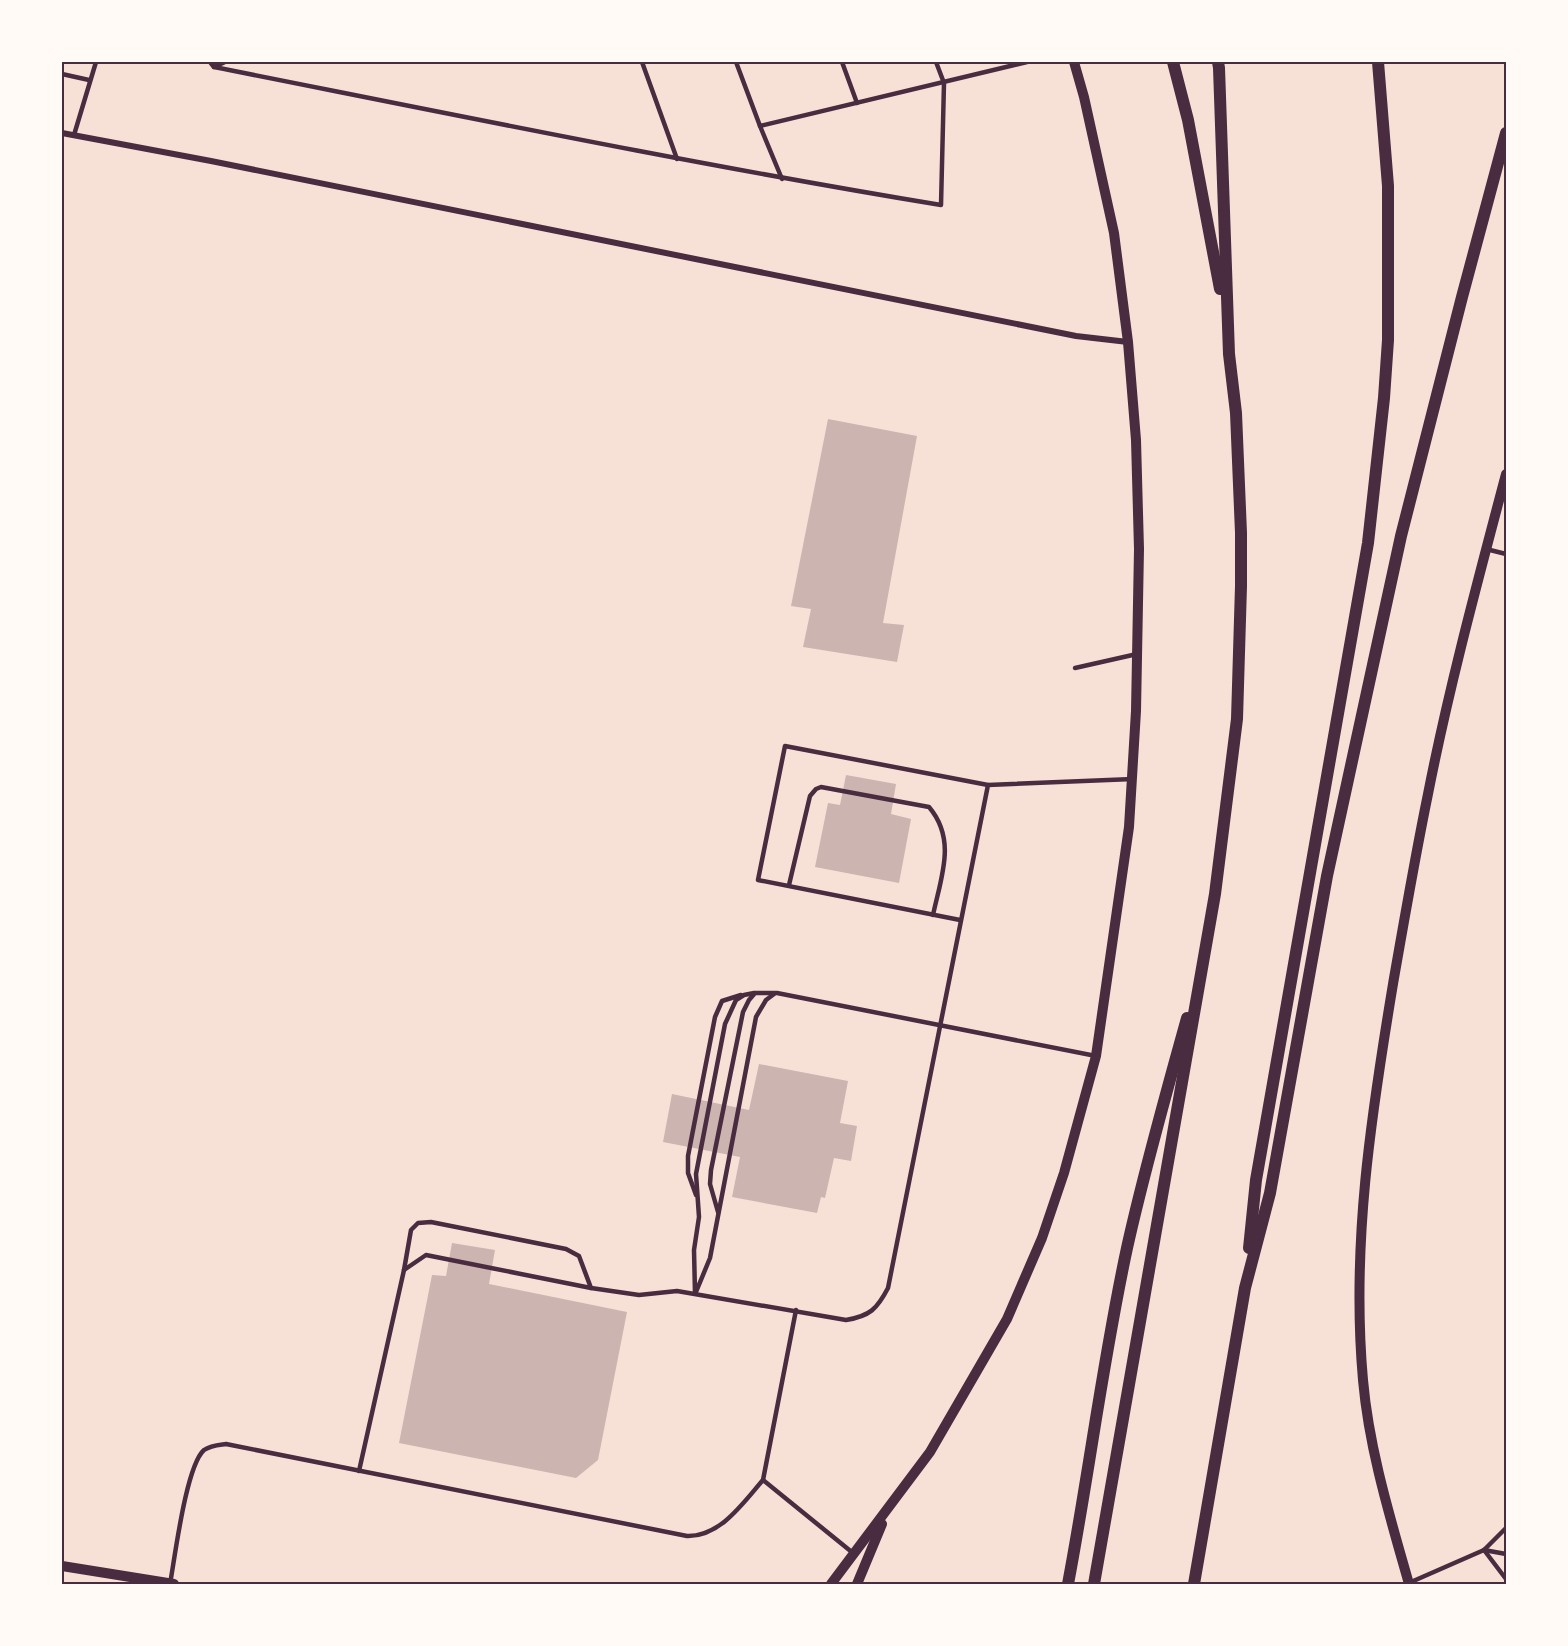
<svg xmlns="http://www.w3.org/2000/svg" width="1568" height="1646" font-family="'Varela Round',sans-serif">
	<rect width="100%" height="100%" fill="#f7e1d7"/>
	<g fill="#ccb4b1">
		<path d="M828,419L917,436L883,623L904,625L897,662L803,647L811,609L791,606Z"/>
		<path d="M846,775L896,784L891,814L911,819L899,883L815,867L828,803L840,805Z"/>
		<path d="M759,1064L848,1081L840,1123L857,1126L851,1161L834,1158L825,1198L821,1197L817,1213L732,1197L740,1157L663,1142L672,1094L749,1110Z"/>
		<path d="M452,1243L495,1250L489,1284L627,1312L598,1460L576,1478L399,1443L432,1275L446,1276Z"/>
	</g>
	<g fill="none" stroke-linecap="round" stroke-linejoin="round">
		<g stroke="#4a2c40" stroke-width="4.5">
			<path d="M210,62L214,67C456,115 698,165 941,205L944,83L936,62"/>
			<path d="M642,62L677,159"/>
			<path d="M736,62L760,126L782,179"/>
			<path d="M842,62L857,103"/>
			<path d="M214,67L225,62"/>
			<path d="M62,74L89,80"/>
			<path d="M760,126L1027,62"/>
			<path d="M74,135L96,62"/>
			<path d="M1486,549L1506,554"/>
			<path d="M1075,668L1137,654"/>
			<path d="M789,885L810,796L816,789L821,787L929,807C957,840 941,877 933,915"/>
			<path d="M960,920L758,880L785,746L988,785"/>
			<path d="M696,1195L688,1173V1156L715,1017L722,1001L741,995"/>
			<path d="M718,1212L710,1184L711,1170L743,1012L749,1000L755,993H777L1096,1056"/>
			<path d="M404,1270L426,1255L591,1288L639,1295L677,1291L846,1320C870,1316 877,1309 888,1288L988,785L1133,779"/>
			<path d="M696,1292L710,1258L756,1017L766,1000L774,994"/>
			<path d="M695,1293L694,1250L699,1217L696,1174L725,1024L736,1000L744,995L754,993"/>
			<path d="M359,1471L404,1270L411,1230L418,1223L431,1222L566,1249L579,1256L591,1288"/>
			<path d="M763,1480L796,1310"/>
			<path d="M1484,1550L1506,1579"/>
			<path d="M1484,1550L1506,1554"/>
			<path d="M1411,1582L1484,1550L1506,1528"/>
			<path d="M170,1584C175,1557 186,1466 204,1450C211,1445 218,1445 226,1444L687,1536C720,1537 743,1503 763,1480L853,1553"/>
		</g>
		<path stroke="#4a2c40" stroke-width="6" d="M62,133L211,161L1076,336L1128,342"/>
		<g stroke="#4a2c40" stroke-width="10">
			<path d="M62,1566L174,1584"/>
			<path d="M831,1584L930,1452L1007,1319L1042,1238L1064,1173L1096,1056L1129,827L1136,711L1139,549L1136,440L1128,342L1114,233L1084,97L1074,62"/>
			<path d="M857,1584L882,1524"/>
			<path d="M1409,1584C1390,1517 1369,1449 1363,1380C1351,1246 1371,1116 1393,984C1404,921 1415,857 1428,794C1449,687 1478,580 1506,474"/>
		</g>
		<g stroke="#4a2c40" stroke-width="12">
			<path d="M1173,62L1188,120L1220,289"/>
			<path d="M1249,1248L1256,1180L1368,543L1384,398L1388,340V186L1378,62"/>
			<path d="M1068,1584C1089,1473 1103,1359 1127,1248C1144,1171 1166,1094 1187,1018"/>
			<path d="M1094,1584L1215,894L1237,719L1241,586V533L1236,413L1229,354L1219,68L1218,62"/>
			<path d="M1194,1584L1245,1288L1270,1193L1327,876L1401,536L1462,297L1506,133"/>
		</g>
	</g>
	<rect width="1568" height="1646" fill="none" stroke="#fffaf5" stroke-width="126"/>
	<rect x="63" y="63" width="1442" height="1520" fill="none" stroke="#4a2c40" stroke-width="2"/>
</svg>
